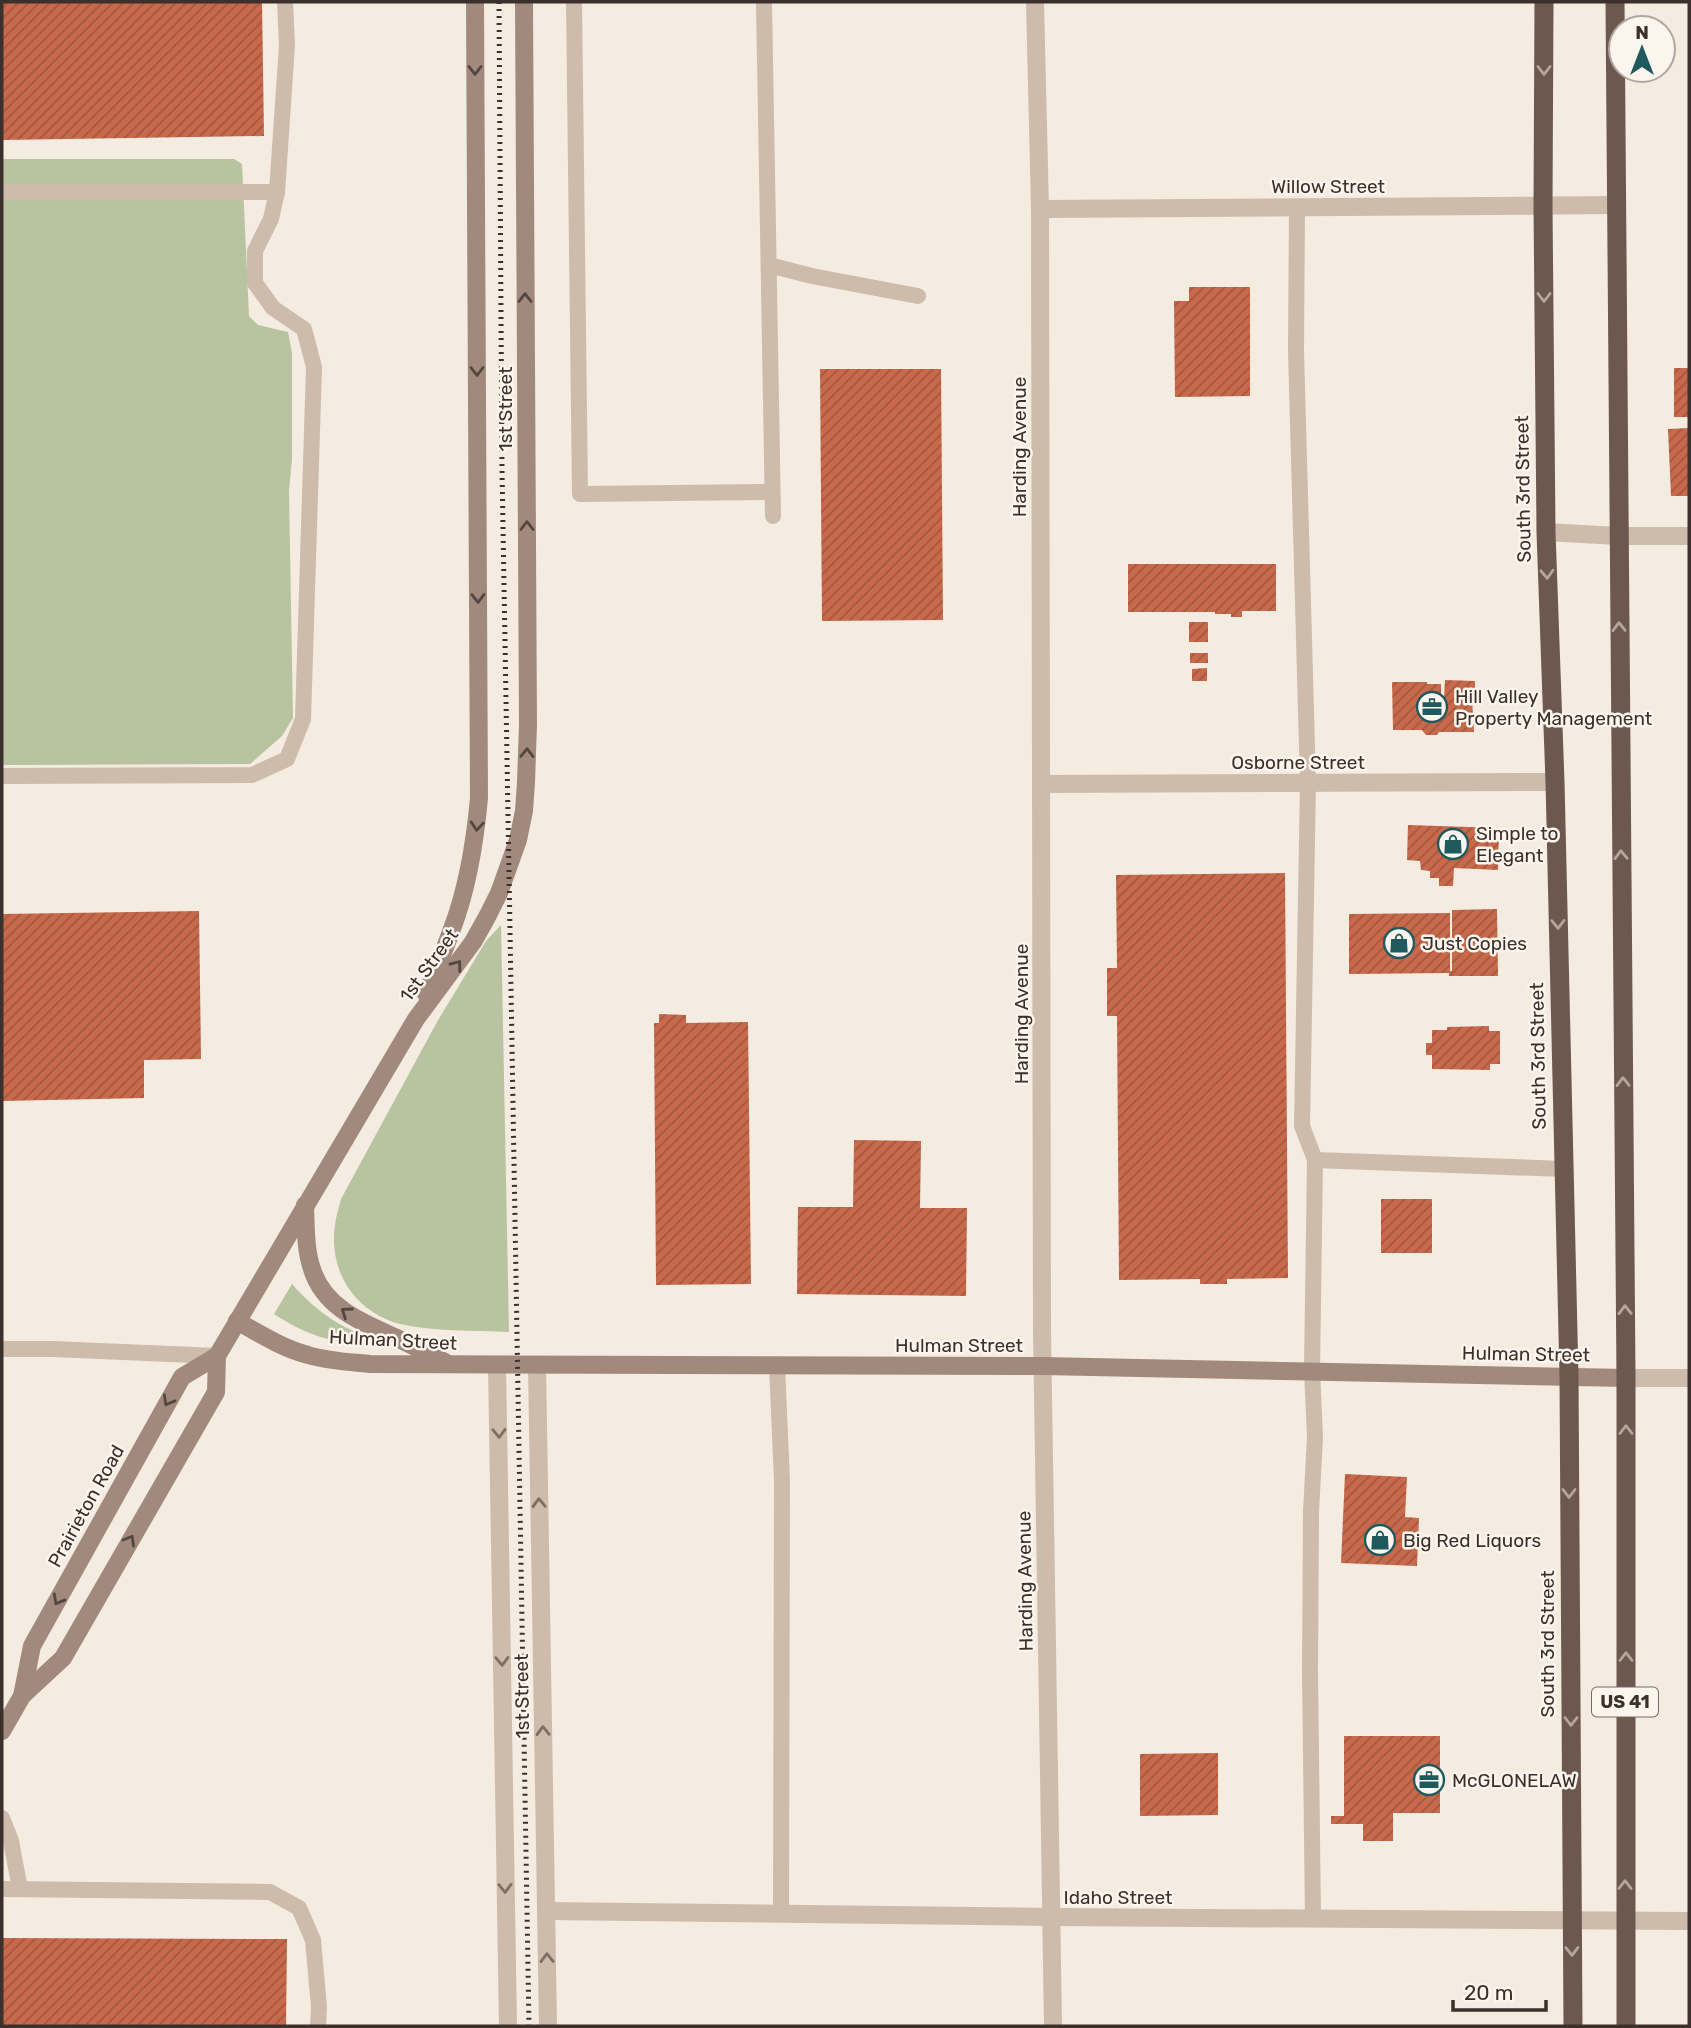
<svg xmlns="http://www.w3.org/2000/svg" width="1691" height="2028" font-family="Rubik,sans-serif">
	<defs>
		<pattern id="building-hatch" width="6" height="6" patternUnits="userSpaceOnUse" patternTransform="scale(1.75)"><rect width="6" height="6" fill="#c8694b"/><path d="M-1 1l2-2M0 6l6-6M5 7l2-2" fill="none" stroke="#a4573f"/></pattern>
	</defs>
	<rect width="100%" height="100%" fill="#f4ebe1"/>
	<g fill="#b8c4a0">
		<path d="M2,159H234L242,164L249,316L258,325L288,332L292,353V459L289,491L293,718L282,736L250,764L2,765Z"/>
		<path d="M501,925L509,1332C474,1330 433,1332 400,1324C355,1312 328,1271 335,1225C336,1216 339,1207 341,1199L437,1022L486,941Z"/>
		<path d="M292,1284C318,1314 345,1330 382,1343C375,1346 368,1344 360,1344C325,1341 303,1333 274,1314Z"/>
	</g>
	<g fill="url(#building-hatch)">
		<path d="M2,2H262L264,136L2,140Z"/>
		<path d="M1189,287H1250V396L1175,397L1174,301H1189Z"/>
		<rect x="1674" y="368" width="15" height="49"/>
		<path d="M820,369H941L943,620L822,621Z"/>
		<path d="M1689,428V496H1671L1668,429Z"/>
		<path d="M1128,564H1276V611H1242V617H1231V614H1215V612H1128Z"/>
		<rect x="1189" y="622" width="19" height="20"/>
		<rect x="1190" y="653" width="18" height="10"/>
		<path d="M1207,668V681H1192V669Z"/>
		<path d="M1445,680L1475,681V699H1472L1474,732H1439L1437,735H1426L1422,730H1393L1392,682H1427V684H1441V698H1444Z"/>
		<path d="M1408,825L1499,828L1498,870L1454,868L1453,886H1439V878H1430V871L1421,870L1420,861L1407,860Z"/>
		<path d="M1285,873L1288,1278L1227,1279V1284H1200V1279L1119,1280L1117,1016H1107V968H1117L1116,875Z"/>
		<path d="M1497,909L1498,976H1449V973L1349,974V914L1450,913V971H1452V910Z"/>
		<path d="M199,911L201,1059L144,1060V1098L2,1101V914Z"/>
		<path d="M659,1014L686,1015V1023L748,1022L751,1284L656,1285L654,1023H659Z"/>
		<path d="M1489,1026V1031H1500V1064H1490V1070L1432,1069V1055H1426V1043H1432V1030H1447V1027Z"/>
		<path d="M854,1140L921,1141L920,1208H967L966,1296L797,1294L798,1207H853Z"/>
		<rect x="1381" y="1199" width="51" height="54"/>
		<path d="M1345,1474L1407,1477L1405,1517L1419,1518L1417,1566L1341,1563Z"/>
		<path d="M1344,1736H1440V1813H1393V1841H1363V1824H1331V1816H1344Z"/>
		<path d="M1218,1753V1815L1140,1816V1754Z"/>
		<path d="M2,1938L287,1939L286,2026H2Z"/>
	</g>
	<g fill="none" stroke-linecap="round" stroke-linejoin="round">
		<g stroke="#cdbbac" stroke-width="16">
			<path d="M574,2L580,494L772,492"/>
			<path d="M764,2L773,516"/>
			<path d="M2,192H277"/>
			<path d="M1297,207L1296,351L1308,783L1302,1126L1315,1160L1312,1371L1315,1437L1311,1512L1310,1672L1313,1918"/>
			<path d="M769,265L812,276L918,296"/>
			<path d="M2,776L252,775L287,759L303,719L314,367L304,329L273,308L255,283V251L271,219L277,192L287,45L285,2"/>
			<path d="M1315,1160L1564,1169"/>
			<path d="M2,1349H53L217,1356"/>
			<path d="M777,1366L782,1481L781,1914"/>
			<path d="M2,1818L11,1841L20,1889"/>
			<path d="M2,1889L270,1892L299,1908L313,1940L319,2007L318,2026"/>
		</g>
		<g stroke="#cdbbac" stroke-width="18">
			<path d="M1035,2L1040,209L1042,1332L1053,2026"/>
			<path d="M1040,209L1617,205"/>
			<path d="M1546,532L1618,536H1689"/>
			<path d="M1042,784L1555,782"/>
			<path d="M547,1911L1052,1917L1689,1921"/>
		</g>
		<g stroke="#cdbbac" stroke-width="18">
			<path d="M497,1365L508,2026"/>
			<path d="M537,1365L548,2026"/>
			<path d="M1626,1378H1689"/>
		</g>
		<g stroke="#a18a7d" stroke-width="18">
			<path d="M426,994C435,973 444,951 452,929C468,887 475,842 479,798L475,2"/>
			<path d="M305,1205C306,1227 305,1249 312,1269C324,1308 363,1323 397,1338C413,1346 429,1354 445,1362"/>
			<path d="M237,1321C260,1334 282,1348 308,1355C328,1361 349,1362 370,1364L1043,1366L1626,1378"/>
			<path d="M22,1696L32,1646L182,1377L217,1356"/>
			<path d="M2,1731L22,1696L63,1658L216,1392L217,1356L416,1019L473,942L487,917L499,893L508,868L518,840L524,811L526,782L528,725L524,2"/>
		</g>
		<g stroke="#6c584f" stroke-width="19">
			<path d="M1544,2L1543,206L1546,532L1555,782L1569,1376L1573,2026"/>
			<path d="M1615,2L1626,1378V2026"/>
		</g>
		<path stroke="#3b302b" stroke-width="5" stroke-dasharray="2 5" stroke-linecap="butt" d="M499,2L502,469L529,2026"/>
	</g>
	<defs><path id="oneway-chevron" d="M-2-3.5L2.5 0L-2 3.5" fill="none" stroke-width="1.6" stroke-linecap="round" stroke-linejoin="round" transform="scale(1.75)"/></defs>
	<g stroke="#544640">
		<use href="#oneway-chevron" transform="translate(475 70) rotate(90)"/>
		<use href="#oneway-chevron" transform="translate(525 298) rotate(-90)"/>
		<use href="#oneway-chevron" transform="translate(477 371) rotate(90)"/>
		<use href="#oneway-chevron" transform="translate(527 526) rotate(-90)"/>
		<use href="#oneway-chevron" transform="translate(478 598) rotate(89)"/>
		<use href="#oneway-chevron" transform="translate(527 753) rotate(-89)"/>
		<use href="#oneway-chevron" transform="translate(477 826) rotate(95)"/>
		<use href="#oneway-chevron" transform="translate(457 965) rotate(-53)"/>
		<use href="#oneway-chevron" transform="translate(346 1312) rotate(-145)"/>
		<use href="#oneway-chevron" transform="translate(168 1401) rotate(119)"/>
		<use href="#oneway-chevron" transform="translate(130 1540) rotate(-60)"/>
		<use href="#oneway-chevron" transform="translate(58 1600) rotate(119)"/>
	</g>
	<g stroke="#b4a69e">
		<use href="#oneway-chevron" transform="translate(1544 70) rotate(90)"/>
		<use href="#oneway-chevron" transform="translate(1544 297) rotate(90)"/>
		<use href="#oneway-chevron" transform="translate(1547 574) rotate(88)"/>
		<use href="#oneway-chevron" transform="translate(1619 627) rotate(-91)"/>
		<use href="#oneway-chevron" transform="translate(1621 855) rotate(-91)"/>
		<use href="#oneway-chevron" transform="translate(1558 924) rotate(89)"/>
		<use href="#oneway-chevron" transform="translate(1623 1082) rotate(-91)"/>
		<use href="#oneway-chevron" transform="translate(1625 1310) rotate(-91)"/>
		<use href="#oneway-chevron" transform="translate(1626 1430) rotate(-90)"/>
		<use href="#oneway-chevron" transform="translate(1569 1493) rotate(90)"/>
		<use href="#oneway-chevron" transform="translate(1626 1657) rotate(-90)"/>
		<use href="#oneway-chevron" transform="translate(1571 1721) rotate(90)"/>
		<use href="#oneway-chevron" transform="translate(1625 1885) rotate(-90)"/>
		<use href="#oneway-chevron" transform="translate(1572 1951) rotate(89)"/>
	</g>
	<g stroke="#7d6f65">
		<use href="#oneway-chevron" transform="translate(499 1433) rotate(89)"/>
		<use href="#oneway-chevron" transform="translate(539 1503) rotate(-91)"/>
		<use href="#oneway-chevron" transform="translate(502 1661) rotate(89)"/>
		<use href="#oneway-chevron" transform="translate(543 1731) rotate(-91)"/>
		<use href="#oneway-chevron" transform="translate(505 1888) rotate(89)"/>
		<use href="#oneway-chevron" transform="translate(547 1958) rotate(-91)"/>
	</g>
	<defs>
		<g id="office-ring" transform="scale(1.575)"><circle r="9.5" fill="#fbf5ee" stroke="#1f5a5e" stroke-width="1.5"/><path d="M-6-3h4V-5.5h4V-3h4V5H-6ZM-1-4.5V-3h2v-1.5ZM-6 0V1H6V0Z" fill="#1f5a5e"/></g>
		<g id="shop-ring" transform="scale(1.575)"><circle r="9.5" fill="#fbf5ee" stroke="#1f5a5e" stroke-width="1.5"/><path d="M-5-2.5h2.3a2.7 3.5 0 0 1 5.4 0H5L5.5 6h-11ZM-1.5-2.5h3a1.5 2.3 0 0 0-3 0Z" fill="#1f5a5e"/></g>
	</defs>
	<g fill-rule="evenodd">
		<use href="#office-ring" x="1432" y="707"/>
		<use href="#shop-ring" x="1453" y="844"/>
		<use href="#shop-ring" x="1399" y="943"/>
		<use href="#shop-ring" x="1380" y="1540"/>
		<use href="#office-ring" x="1429" y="1780"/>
	</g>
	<g text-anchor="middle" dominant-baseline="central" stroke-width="5" stroke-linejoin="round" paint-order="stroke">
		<rect fill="#fbf5ee" stroke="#756b66" stroke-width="2" x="1592" y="1687.5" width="66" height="29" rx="5"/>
		<g font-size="18" font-weight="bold" fill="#3b302b">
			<text x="1625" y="1702">US 41</text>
		</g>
		<g font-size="19" fill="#3b302b" stroke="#fbf5ee">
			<text x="1328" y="186">Willow Street</text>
			<text transform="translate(505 409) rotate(-90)">1st Street</text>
			<text transform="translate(1019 447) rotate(-90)">Harding Avenue</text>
			<text transform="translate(1523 489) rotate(-91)">South 3rd Street</text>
			<text x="1298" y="762">Osborne Street</text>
			<text transform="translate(429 965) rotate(-54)">1st Street</text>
			<text transform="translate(1021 1014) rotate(-90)">Harding Avenue</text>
			<text transform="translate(1538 1056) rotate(-91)">South 3rd Street</text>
			<text transform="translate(393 1340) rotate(3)">Hulman Street</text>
			<text x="959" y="1345">Hulman Street</text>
			<text transform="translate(1526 1354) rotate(1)">Hulman Street</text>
			<text transform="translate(86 1506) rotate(-61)">Prairieton Road</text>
			<text transform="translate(1025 1581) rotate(-91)">Harding Avenue</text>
			<text transform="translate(1547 1644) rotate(-90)">South 3rd Street</text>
			<text transform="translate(522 1696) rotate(-91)">1st Street</text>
			<text x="1118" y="1897">Idaho Street</text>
		</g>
		<g font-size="19" fill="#3b302b" stroke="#fbf5ee" text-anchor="start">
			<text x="1455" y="696">Hill Valley<tspan x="1455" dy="22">Property Management</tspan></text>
			<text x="1476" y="833">Simple to<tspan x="1476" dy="22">Elegant</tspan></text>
			<text x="1422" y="943">Just Copies</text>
			<text x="1403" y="1540">Big Red Liquors</text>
			<text x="1452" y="1780">McGLONELAW</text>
		</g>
	</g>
	<rect width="1691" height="2028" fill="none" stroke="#3b302b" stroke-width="7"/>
	<g transform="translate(1642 49)"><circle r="33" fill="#fbf5ee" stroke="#aea6a0" stroke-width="2"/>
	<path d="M0-5L12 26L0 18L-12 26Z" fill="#1f5a5e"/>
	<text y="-10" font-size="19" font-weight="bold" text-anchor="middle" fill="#3b302b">N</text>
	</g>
	<path d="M1453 2000v10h93v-10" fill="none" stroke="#3b302b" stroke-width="3.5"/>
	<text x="1464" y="2000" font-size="21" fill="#3b302b" stroke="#fbf5ee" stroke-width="5" paint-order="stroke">20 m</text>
</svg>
